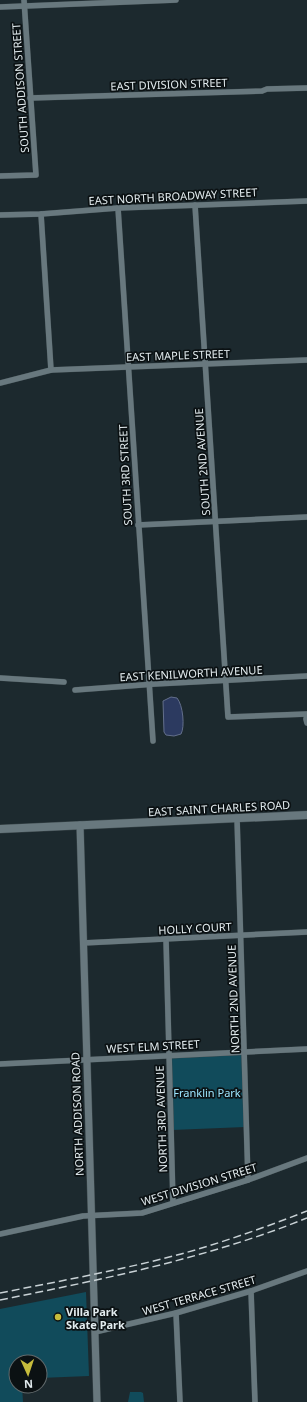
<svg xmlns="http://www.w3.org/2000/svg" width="307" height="1402" font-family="'Noto Sans',sans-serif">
	<rect width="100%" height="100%" fill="#1c292e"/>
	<g fill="#114b5b">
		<path d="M242,1054L245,1127L172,1130L171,1057Z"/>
		<path d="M86,1292L89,1376L40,1378V1362H16V1386H22L23,1402H0V1309Z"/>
		<path d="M130,1392H141L143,1393L144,1402H128Z"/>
	</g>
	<path fill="#2c3a60" stroke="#636f8b" d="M171,697L177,698C183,705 185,727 181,734L174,736L166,735L164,732L163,701Z"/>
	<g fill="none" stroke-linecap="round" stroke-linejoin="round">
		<g stroke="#3a464a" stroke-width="6">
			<g id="minor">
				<path d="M0,7L176,0"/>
				<path d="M30,98L262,91L267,89L307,88"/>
				<path d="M0,176L36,175L24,0"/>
				<path d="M195,205L228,717L307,714"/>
				<path d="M118,208L153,741"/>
				<path d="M41,214L51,370"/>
				<path d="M0,215L41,214L118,208L307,201"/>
				<path d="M0,383L51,370L307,360"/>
				<path d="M138,525L307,517"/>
				<path d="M0,678L64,682"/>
				<path d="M75,690L155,684L307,676"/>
				<path d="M307,715L306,719L307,723"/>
				<path d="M237,818L248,1180"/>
				<path d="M166,939L173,1203"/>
				<path d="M83,943L307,932"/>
				<path d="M0,1064L307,1049"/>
				<path d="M0,1234L83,1216L142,1213L248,1180L307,1158"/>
				<path d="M251,1291L255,1402"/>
				<path d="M176,1313L180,1402"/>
				<path d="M95,1332L176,1313L251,1291L307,1271"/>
			</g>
		</g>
		<g stroke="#3a464a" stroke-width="8">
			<path id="tertiary" d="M80,825L97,1402"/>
		</g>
		<g stroke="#3a464a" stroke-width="9">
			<path id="secondary" d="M0,829L307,815"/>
		</g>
		<use href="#minor" stroke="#68787e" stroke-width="5.5"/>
		<use href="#tertiary" stroke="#68787e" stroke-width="7"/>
		<use href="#secondary" stroke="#68787e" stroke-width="8"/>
		<g stroke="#c8d1d5" stroke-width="1.5" stroke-dasharray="8 4" stroke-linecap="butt">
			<path d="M0,1293C60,1281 121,1270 181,1254C224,1242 266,1227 307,1211"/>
			<path d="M0,1300C104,1279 208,1258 307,1218"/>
		</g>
	</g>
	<circle fill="#c6bc3c" stroke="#0b1113" stroke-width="1.5" cx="58" cy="1317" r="4"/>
	<g text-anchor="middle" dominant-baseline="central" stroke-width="3.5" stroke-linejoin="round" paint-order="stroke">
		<g font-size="11" fill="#e3ecef" stroke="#0b1113">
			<text transform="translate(169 84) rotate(-2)">EAST DIVISION STREET</text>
			<text transform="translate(20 88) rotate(-94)">SOUTH ADDISON STREET</text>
			<text transform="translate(173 196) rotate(-3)">EAST NORTH BROADWAY STREET</text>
			<text transform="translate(178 355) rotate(-2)">EAST MAPLE STREET</text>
			<text transform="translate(202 462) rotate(-94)">SOUTH 2ND AVENUE</text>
			<text transform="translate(125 475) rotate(-93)">SOUTH 3RD STREET</text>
			<text transform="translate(191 673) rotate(-3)">EAST KENILWORTH AVENUE</text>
			<text transform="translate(219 808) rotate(-3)">EAST SAINT CHARLES ROAD</text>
			<text transform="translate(195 928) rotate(-3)">HOLLY COURT</text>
			<text transform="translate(233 999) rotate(-92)">NORTH 2ND AVENUE</text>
			<text transform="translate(153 1046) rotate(-3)">WEST ELM STREET</text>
			<text transform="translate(77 1114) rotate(-92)">NORTH ADDISON ROAD</text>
			<text transform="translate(161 1119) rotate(-92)">NORTH 3RD AVENUE</text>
			<text transform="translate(199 1184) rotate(-17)">WEST DIVISION STREET</text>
			<text transform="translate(199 1295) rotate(-16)">WEST TERRACE STREET</text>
		</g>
		<g font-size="11" fill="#9de6ff" stroke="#0b1113">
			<text x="207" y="1092">Franklin Park</text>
		</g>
		<g font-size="11" font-weight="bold" fill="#e3ecef" stroke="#0b1113" text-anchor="start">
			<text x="66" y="1311">Villa Park<tspan x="66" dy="13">Skate Park</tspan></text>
		</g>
	</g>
	<g transform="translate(28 1374) rotate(177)"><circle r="19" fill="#0b1113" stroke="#61696b"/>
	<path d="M0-3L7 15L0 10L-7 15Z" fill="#c6bc3c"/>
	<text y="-6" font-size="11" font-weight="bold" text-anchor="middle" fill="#e3ecef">N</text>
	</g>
</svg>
